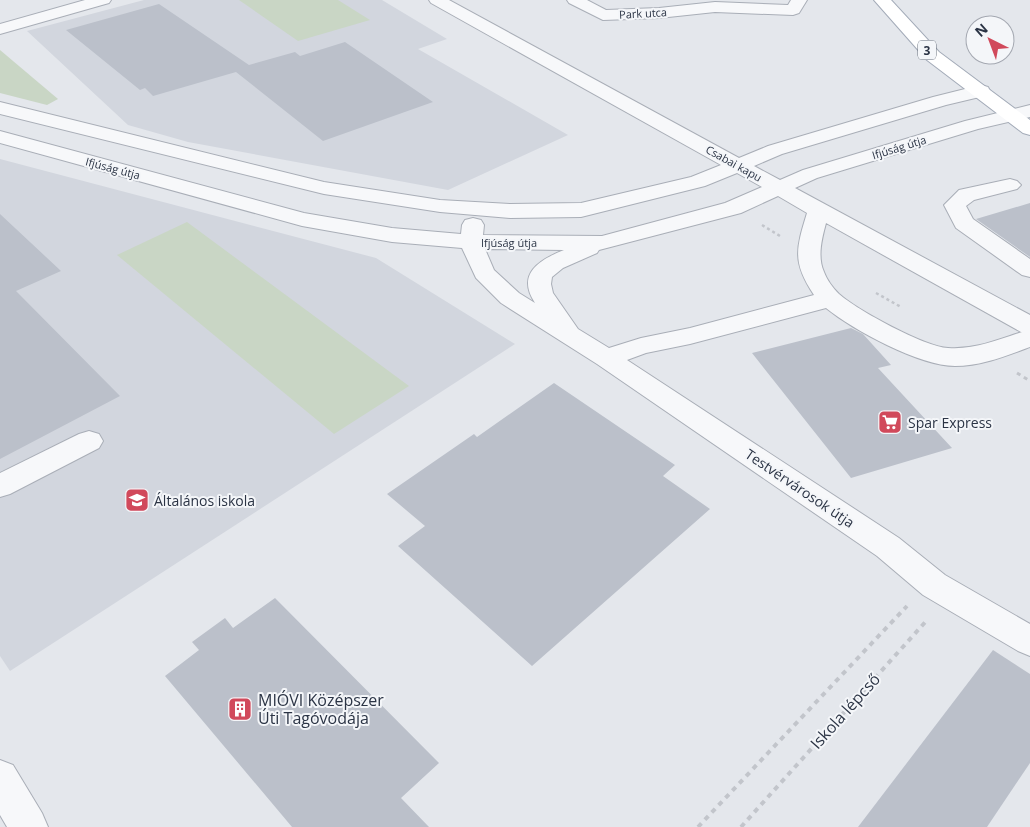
<svg xmlns="http://www.w3.org/2000/svg" width="1030" height="827" font-family="'Open Sans',sans-serif">
	<rect width="100%" height="100%" fill="#e4e7ec"/>
	<g fill="#d2d6de">
		<path d="M144,0H382L447,39L418,49L568,135L448,190L188,142L128,125L27,31Z"/>
		<path d="M0,159L376,258L515,344L10,671L0,656Z"/>
	</g>
	<g fill="#c9d6c5">
		<path d="M239,0H338L370,20L298,41Z"/>
		<path d="M0,50L58,99L47,105L0,93Z"/>
		<path d="M187,222L409,386L334,434L117,255Z"/>
	</g>
	<g fill="#bbc0ca">
		<path d="M159,4L249,65L295,52L300,56L345,42L433,102L323,141L236,72L153,96L145,88L140,90L66,30Z"/>
		<path d="M1030,203V257L976,219Z"/>
		<path d="M0,214L61,271L16,291L120,396L0,459Z"/>
		<path d="M851,328L863,334L891,365L878,368L952,448L851,478L752,353Z"/>
		<path d="M554,383L675,465L663,476L710,509L532,666L398,546L425,526L387,494L474,434L477,437Z"/>
		<path d="M275,598L439,763L401,798L429,827H292L165,676L199,650L192,642L225,618L233,628Z"/>
		<path d="M993,650L1030,674V763L987,827H858Z"/>
	</g>
	<g fill="none" stroke-linecap="round" stroke-linejoin="round">
		<g stroke="#a9aeb7" stroke-width="2">
			<g id="minor">
				<path d="M85,0H111L109,3L0,34V24Z"/>
				<path d="M429,0H449L739,158L768,146L933,97L981,85L988,87L990,91L988,95L946,105L782,154L754,166L780,180L803,170L965,121L1030,105V117L978,129L817,178L795,188L1030,315V347C1006,356 981,366 955,366C920,366 853,330 826,308L690,344L646,353L627,360L899,538L945,575L1030,624V656L1018,651L923,595L877,556L597,364L501,303L476,278L462,248L392,242L302,226L0,143V131L304,213L392,228L461,234L462,225L465,220L473,218L481,220L484,225L483,235L602,236L725,203L762,187L737,173L705,186L581,217L510,218L440,212L324,194L0,114V102L324,182L440,200L510,204L581,203L691,177L721,165L431,3ZM778,196L807,213C796,249 792,262 814,295L690,328L641,338L609,348L578,329L553,293L551,284L552,277L563,268L597,253L599,250L741,213ZM826,223L1021,332H1022C997,340 974,350 948,348C925,347 857,310 839,294C833,288 827,280 824,272C817,257 822,238 826,223ZM485,249L564,250C539,260 516,274 535,303L519,293L494,270Z"/>
				<path d="M567,0H587L606,10L659,8L715,2L788,5L791,0H807L799,13L793,15L715,12L659,18L603,20L569,3Z"/>
				<path d="M1010,179L1017,181L1021,185L1017,189L974,200L966,206L973,219L1030,259V277L1022,275L956,228L944,205L959,190Z"/>
				<path d="M89,431L99,434L103,441L99,448L10,494L0,497V473L79,434Z"/>
				<path d="M0,760L13,765L42,813L48,827H7L0,815Z"/>
			</g>
		</g>
		<g stroke="#a3abb8" stroke-width="2">
			<path id="major" d="M874,0H891L939,52L1030,120V135L1023,133L927,60Z"/>
		</g>
		<g stroke="#c2c5cb" stroke-width="2.5" stroke-dasharray="3 3" stroke-linecap="butt">
			<path d="M762,225L780,236"/>
			<path d="M876,293L901,307"/>
		</g>
		<path stroke="#c2c5cb" stroke-width="3" stroke-dasharray="4 4" stroke-linecap="butt" d="M1017,373L1030,381"/>
		<g stroke="#c2c5cb" stroke-width="4" stroke-dasharray="5 5" stroke-linecap="butt">
			<path d="M698,827L907,606"/>
			<path d="M741,827L928,619"/>
		</g>
		<use href="#minor" fill="#f7f8fa" fill-rule="evenodd"/>
		<use href="#major" fill="#fff" fill-rule="evenodd"/>
	</g>
	<defs>
		<g id="supermarket-square" transform="scale(1.25)"><rect x="-9" y="-9" width="18" height="18" rx="4" fill="#d1495b" stroke="#f4f6f9"/><path d="M-6-5.5h2.5l.6 2H6L4.5 2H-2.5L-4.4-4H-6ZM-1.5 3.2a1.3 1.3 0 1 0 .1 0ZM3 3.2a1.3 1.3 0 1 0 .1 0Z" fill="#fff"/></g>
		<g id="school-square" transform="scale(1.25)"><rect x="-9" y="-9" width="18" height="18" rx="4" fill="#d1495b" stroke="#f4f6f9"/><path d="M0-5L7-2L0 1L-7-2ZM-4 1L0 2.5L4 1V4Q0 6-4 4Z" fill="#fff"/></g>
		<g id="building-square" transform="scale(1.25)"><rect x="-9" y="-9" width="18" height="18" rx="4" fill="#d1495b" stroke="#f4f6f9"/><path d="M-4-6H4V6H1V3H-1V6H-4ZM-2.5-4.3h1.7v1.8h-1.7ZM.8-4.3h1.7v1.8H.8ZM-2.5-1h1.7V.8h-1.7ZM.8-1h1.7V.8H.8Z" fill="#fff"/></g>
	</defs>
	<g fill-rule="evenodd">
		<use href="#supermarket-square" x="890" y="422"/>
		<use href="#school-square" x="137" y="500"/>
		<use href="#building-square" x="240" y="709"/>
	</g>
	<g text-anchor="middle" dominant-baseline="central" stroke-width="4" stroke-linejoin="round" paint-order="stroke">
		<g font-size="11" fill="#2b3445" stroke="#f4f6f9">
			<text transform="translate(643 13) rotate(-3)">Park utca</text>
			<text transform="translate(899 147) rotate(-17)">Ifjúság útja</text>
			<text transform="translate(734 163) rotate(29)">Csabai kapu</text>
			<text transform="translate(113 168) rotate(15)">Ifjúság útja</text>
			<text x="509" y="242">Ifjúság útja</text>
		</g>
		<rect fill="#f4f6f9" stroke="#676e7b" stroke-width="1" x="918" y="40.5" width="18" height="19" rx="4"/>
		<g font-size="12" font-weight="bold" fill="#2b3445">
			<text x="927" y="50">3</text>
		</g>
		<g font-size="14" fill="#2b3445" stroke="#f4f6f9" text-anchor="start">
			<text x="908" y="422">Spar Express</text>
			<text x="154" y="500">Általános iskola</text>
		</g>
		<g font-size="14" fill="#2b3445" stroke="#f4f6f9">
			<text transform="translate(800 488) rotate(34)">Testvérvárosok útja</text>
		</g>
		<g font-size="16" fill="#2b3445" stroke="#f4f6f9" text-anchor="start">
			<text x="258" y="700">MIÓVI Középszer<tspan x="258" dy="18">Úti Tagóvodája</tspan></text>
		</g>
		<g font-size="16" fill="#2b3445" stroke="#f4f6f9">
			<text transform="translate(845 711) rotate(-48)">Iskola lépcső</text>
		</g>
	</g>
	<g transform="translate(990 40) rotate(318)"><circle r="24" fill="#f4f6f9" stroke="#a4a8b1"/>
	<path d="M0-4L9 19L0 12L-9 19Z" fill="#d1495b"/>
	<text y="-8" font-size="14" font-weight="bold" text-anchor="middle" fill="#2b3445">N</text>
	</g>
</svg>
